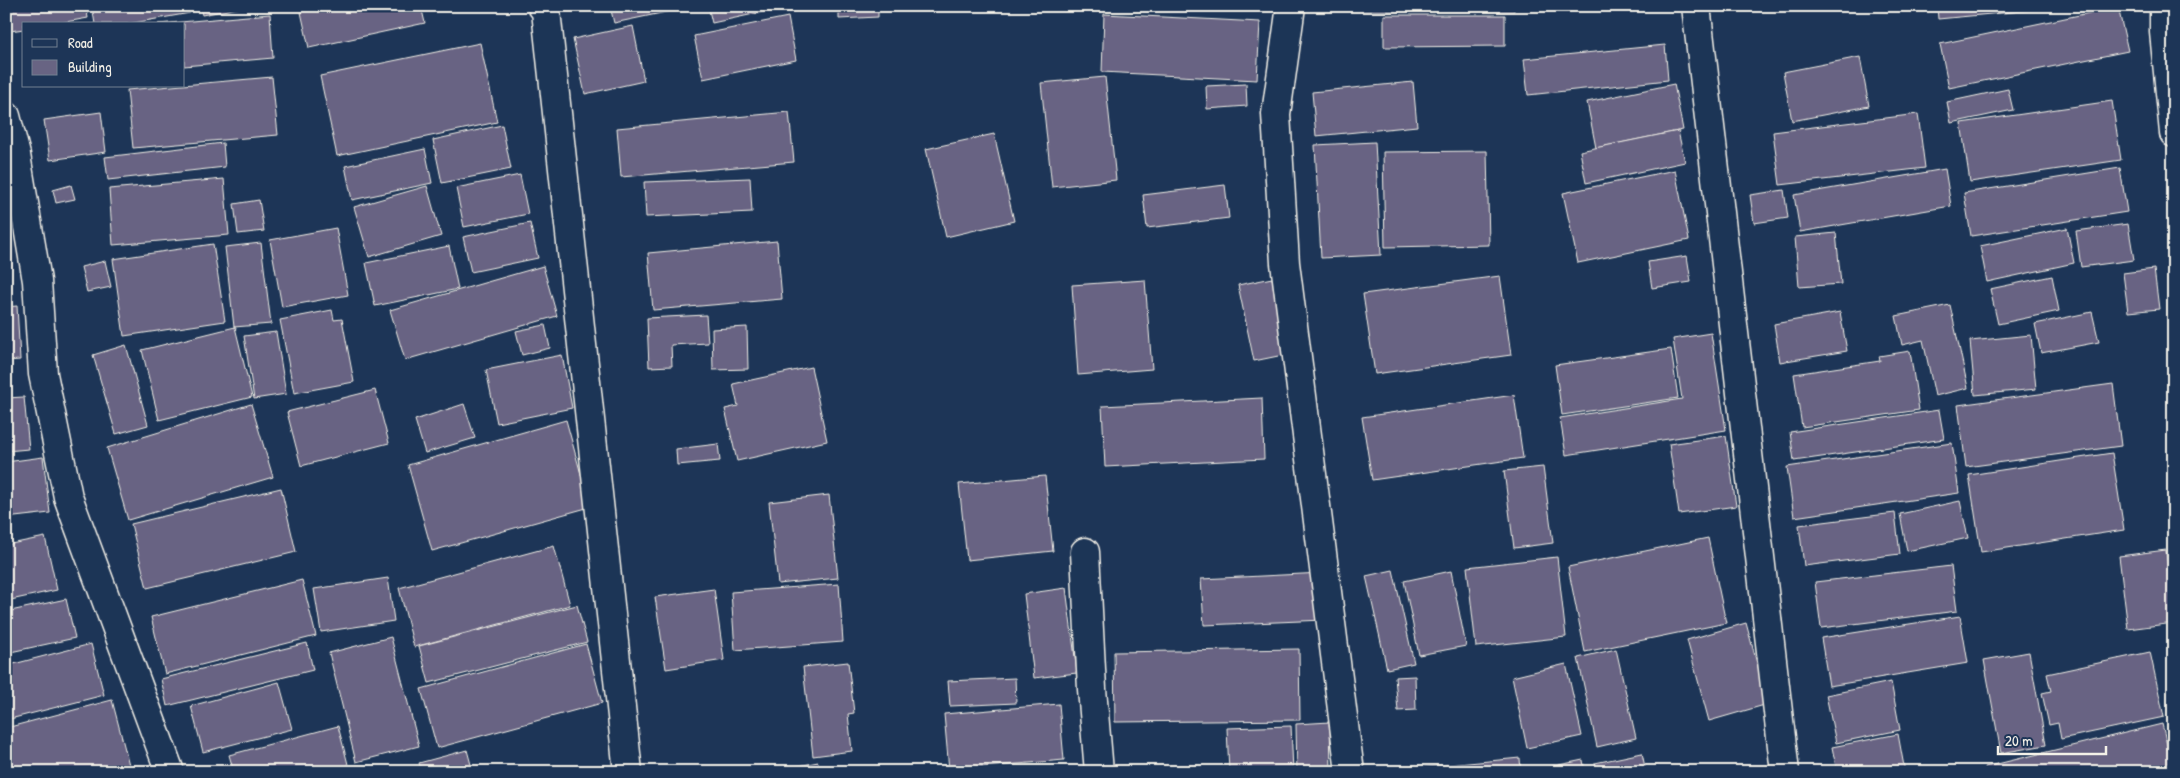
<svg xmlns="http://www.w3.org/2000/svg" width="2180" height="778" font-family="'Patrick Hand',sans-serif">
	<rect width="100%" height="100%" fill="#1d3557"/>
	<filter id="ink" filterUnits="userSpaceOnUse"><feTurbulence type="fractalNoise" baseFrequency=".02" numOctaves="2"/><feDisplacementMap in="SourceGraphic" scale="10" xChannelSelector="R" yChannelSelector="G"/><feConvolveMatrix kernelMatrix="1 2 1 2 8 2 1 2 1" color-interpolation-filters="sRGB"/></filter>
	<g filter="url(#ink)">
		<g fill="#686483" stroke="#f4f1e8">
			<path d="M6,6H86L88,18L55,24H24V29L10,31Z"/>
			<path d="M92,6H189L190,13L128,24H95Z"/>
			<path d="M200,6H248L202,15Z"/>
			<path d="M329,6H421L425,23L309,48L301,12Z"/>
			<path d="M610,6H690V7L614,23Z"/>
			<path d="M708,6H781L782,8L712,23Z"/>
			<path d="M839,6H878V17L839,19Z"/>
			<path d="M1361,6H1514V11L1361,10Z"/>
			<path d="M1937,6H2076L1938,19Z"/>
			<path d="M2118,7L2128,51L1949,88L1940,44Z"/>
			<path d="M270,14L273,58L184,66V24H158Z"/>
			<path d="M1104,14L1260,22L1257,80L1102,72Z"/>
			<path d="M1384,15H1505V46L1384,47Z"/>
			<path d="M788,17L796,60L703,79L694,36Z"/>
			<path d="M633,26L644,81L585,94L573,39Z"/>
			<path d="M480,43L497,122L337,156L320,76Z"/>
			<path d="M1665,45L1668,80L1528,95L1524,59Z"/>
			<path d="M1860,57L1869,106L1792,121L1783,72Z"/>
			<path d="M272,77L278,135L133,148L127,90Z"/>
			<path d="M1105,77L1116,180L1052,187L1041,83Z"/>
			<path d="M1413,82L1417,126L1316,136L1312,92Z"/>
			<path d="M1246,84L1247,106L1207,109L1206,86Z"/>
			<path d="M1674,84L1683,130L1596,148L1587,102Z"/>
			<path d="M2008,89L2013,110L1951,123L1947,102Z"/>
			<path d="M2112,101L2121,160L1970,182L1961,123Z"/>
			<path d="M101,112L106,152L50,160L44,120Z"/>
			<path d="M789,112L794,162L621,177L617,128Z"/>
			<path d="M1918,114L1925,168L1780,185L1773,132Z"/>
			<path d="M502,125L511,169L442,183L433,140Z"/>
			<path d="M1678,131L1685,162L1586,183L1580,151Z"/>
			<path d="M994,134L1014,221L946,237L926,149Z"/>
			<path d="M1375,142L1381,255L1321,258L1315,145Z"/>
			<path d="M223,143L225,167L108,180L105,157Z"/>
			<path d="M425,149L432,183L352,200L345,166Z"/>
			<path d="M1487,151L1489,245L1385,247L1383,152Z"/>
			<path d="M2120,168L2127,212L1971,236L1964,193Z"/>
			<path d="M1945,169L1951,206L1800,232L1794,195Z"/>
			<path d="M1675,170L1689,240L1578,263L1563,193Z"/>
			<path d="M520,175L528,214L464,227L456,188Z"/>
			<path d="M750,178L752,212L646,217L644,182Z"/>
			<path d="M224,179L229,235L113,245L109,189Z"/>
			<path d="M71,185L75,199L56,203L53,190Z"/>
			<path d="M1225,185L1229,218L1147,228L1143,195Z"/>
			<path d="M427,186L441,236L369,257L354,207Z"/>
			<path d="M1784,190L1788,218L1754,223L1750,195Z"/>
			<path d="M259,200L264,231L238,234L234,204Z"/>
			<path d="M530,223L538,258L471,272L463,237Z"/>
			<path d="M2128,224L2134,260L2081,267L2076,231Z"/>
			<path d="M336,228L348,295L282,307L270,240Z"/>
			<path d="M2067,228L2074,263L1987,282L1980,246Z"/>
			<path d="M1836,233L1841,284L1799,287L1795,237Z"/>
			<path d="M777,241L782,299L653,310L648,253Z"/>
			<path d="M261,243L271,324L234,327L225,247Z"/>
			<path d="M213,244L225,321L124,336L113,259Z"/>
			<path d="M449,246L458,289L375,306L366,263Z"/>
			<path d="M1687,256L1691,282L1652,288L1648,262Z"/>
			<path d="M105,261L111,287L87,292L81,267Z"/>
			<path d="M543,266L557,316L405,360L390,310Z"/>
			<path d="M2154,269L2159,309L2128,312L2123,273Z"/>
			<path d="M1500,276L1511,355L1375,374L1363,294Z"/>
			<path d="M2052,276L2059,311L1998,324L1990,289Z"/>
			<path d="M1272,278L1288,354L1254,361L1238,285Z"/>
			<path d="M1145,280L1152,369L1078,375L1072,285Z"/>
			<path d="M1950,305L1968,388L1935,396L1923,340L1902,345L1896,316Z"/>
			<path d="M17,306L20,360L6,361V307Z"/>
			<path d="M332,310L334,320L342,319L354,382L294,393L280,320Z"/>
			<path d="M1840,312L1847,351L1780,362L1774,324Z"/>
			<path d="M2092,312L2099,342L2041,353L2035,324Z"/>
			<path d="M706,315L708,343L671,345L672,366L649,367L647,318Z"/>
			<path d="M545,325L550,348L522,355L516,331Z"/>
			<path d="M235,327L252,397L159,420L142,350Z"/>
			<path d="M747,327L748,369L713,370L712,329Z"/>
			<path d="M276,332L286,394L254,399L244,336Z"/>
			<path d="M1711,333L1726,430L1566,455L1560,418L1682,399L1673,339Z"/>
			<path d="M2031,335L2036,389L1975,395L1970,341Z"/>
			<path d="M126,345L148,425L116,434L93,355Z"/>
			<path d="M1671,349L1678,398L1562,415L1555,365Z"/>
			<path d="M1910,351L1919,410L1802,427L1794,374L1880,361L1879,356Z"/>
			<path d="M562,355L572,408L497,423L486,370Z"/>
			<path d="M811,367L827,441L737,461L725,409L738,406L733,384Z"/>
			<path d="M2113,384L2121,446L1966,467L1958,405Z"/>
			<path d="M375,390L389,443L301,466L287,412Z"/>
			<path d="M1514,395L1523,458L1372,480L1362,417Z"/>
			<path d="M24,397L29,449L6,451V398Z"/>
			<path d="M1262,398L1264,459L1105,467L1102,406Z"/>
			<path d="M251,404L273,477L128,520L107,448Z"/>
			<path d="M464,404L475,438L425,453L415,420Z"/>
			<path d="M1939,410L1944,439L1794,461L1790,432Z"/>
			<path d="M566,420L590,507L432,551L408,465Z"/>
			<path d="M1726,436L1736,506L1679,514L1669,444Z"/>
			<path d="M1952,443L1959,493L1794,517L1787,467Z"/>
			<path d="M718,444L720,461L677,465L676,449Z"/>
			<path d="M2112,453L2124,530L1981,552L1969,475Z"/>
			<path d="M43,457L50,513L6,518V462Z"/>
			<path d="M1543,467L1553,543L1514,548L1504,471Z"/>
			<path d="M1045,476L1053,551L967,560L959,484Z"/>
			<path d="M281,488L296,552L147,588L131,524Z"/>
			<path d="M829,495L838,578L778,584L769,502Z"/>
			<path d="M1960,501L1968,538L1907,551L1900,514Z"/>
			<path d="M1895,513L1900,554L1804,566L1799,525Z"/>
			<path d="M45,537L57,590L6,601V545Z"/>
			<path d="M1708,538L1726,623L1585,652L1568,567Z"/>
			<path d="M554,546L570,605L414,647L399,588Z"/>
			<path d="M2166,550L2174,623L2128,629L2119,556Z"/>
			<path d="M1557,557L1566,637L1476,647L1467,567Z"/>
			<path d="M1951,566L1957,611L1821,628L1815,582Z"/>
			<path d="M1393,570L1414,663L1387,669L1366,576Z"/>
			<path d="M1451,571L1466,646L1419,655L1404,581Z"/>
			<path d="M1323,573L1325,620L1204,625L1201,579Z"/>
			<path d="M388,578L394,621L321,632L314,589Z"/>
			<path d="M302,580L316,636L165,674L151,617Z"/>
			<path d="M839,584L843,642L735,650L731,592Z"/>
			<path d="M1066,588L1077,673L1034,678L1024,594Z"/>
			<path d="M714,589L724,660L666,669L655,597Z"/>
			<path d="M66,599L75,638L6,653V612Z"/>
			<path d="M577,605L587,642L429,683L419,646Z"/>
			<path d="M1960,616L1968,663L1829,686L1821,638Z"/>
			<path d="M1746,623L1768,704L1709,721L1687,640Z"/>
			<path d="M391,637L419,746L356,762L329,653Z"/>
			<path d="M307,643L313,670L167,706L161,679Z"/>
			<path d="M91,644L104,695L6,720V666Z"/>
			<path d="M586,644L602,703L437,748L421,689Z"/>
			<path d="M1299,649L1300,720L1115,722L1114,652Z"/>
			<path d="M1616,649L1636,738L1597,747L1578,658Z"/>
			<path d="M2029,652L2046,745L2001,753L1984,660Z"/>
			<path d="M2150,652L2164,717L2061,739L2058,723L2049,725L2042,693L2051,691L2047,674Z"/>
			<path d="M848,662L854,713L848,714L852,751L813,756L803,667Z"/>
			<path d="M1566,664L1582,736L1527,748L1512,677Z"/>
			<path d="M2174,665V723H2171Z"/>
			<path d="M1415,676L1416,710L1398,711L1395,677Z"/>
			<path d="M1015,678L1016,703L950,706L948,681Z"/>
			<path d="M279,682L292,729L203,752L191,706Z"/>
			<path d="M1891,682L1900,730L1836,743L1826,695Z"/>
			<path d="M112,700L129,765L105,772H6V728Z"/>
			<path d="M1059,704L1064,760L949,770L944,714Z"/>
			<path d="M1330,722L1331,772H1297L1296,724Z"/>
			<path d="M2162,724L2173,770L1986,772L1985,767Z"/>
			<path d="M338,726L350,772H234L229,755Z"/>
			<path d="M1291,726L1293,772H1229L1227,728Z"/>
			<path d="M1898,734L1905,772H1837L1832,747Z"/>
			<path d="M467,750L473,772H422L419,763Z"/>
			<path d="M1642,753L1646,772H1597L1595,763Z"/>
			<path d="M1520,758L1521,772H1396V770Z"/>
			<path d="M1583,760L1585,772H1541L1540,769Z"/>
			<path d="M818,762L820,772H770Z"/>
		</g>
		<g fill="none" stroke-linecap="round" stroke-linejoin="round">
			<g stroke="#f4f1e8" stroke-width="31">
				<g id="minor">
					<path d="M542,6L546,11L628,772"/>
					<path d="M1291,6L1276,114L1285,263L1350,772"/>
					<path d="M1696,6L1785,772"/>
					<path d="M2164,6V32L2174,133"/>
					<path d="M6,116L16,155L37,281L43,374L68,497L170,772"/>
					<path d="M1085,552L1092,689L1099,772"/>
				</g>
			</g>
			<use href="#minor" stroke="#1d3557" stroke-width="28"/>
		</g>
	</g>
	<rect width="2180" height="778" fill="none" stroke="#1d3557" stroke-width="25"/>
	<rect x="12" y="12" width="2155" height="753" fill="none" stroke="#f4f1e8" stroke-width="2" filter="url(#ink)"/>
	<rect x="22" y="22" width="162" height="65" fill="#1d3557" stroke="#738091"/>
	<rect x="32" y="39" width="25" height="8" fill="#1d3557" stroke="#738091"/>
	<text x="68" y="48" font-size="15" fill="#f4f1e8">Road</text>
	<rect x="32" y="60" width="25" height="15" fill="#686483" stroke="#738091"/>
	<text x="68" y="72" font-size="15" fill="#f4f1e8">Building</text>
	<path d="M1998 746v8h108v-8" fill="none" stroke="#f4f1e8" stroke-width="2.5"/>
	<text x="2005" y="746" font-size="15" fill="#f4f1e8" stroke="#1d3557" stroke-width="4" paint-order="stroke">20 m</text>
</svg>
